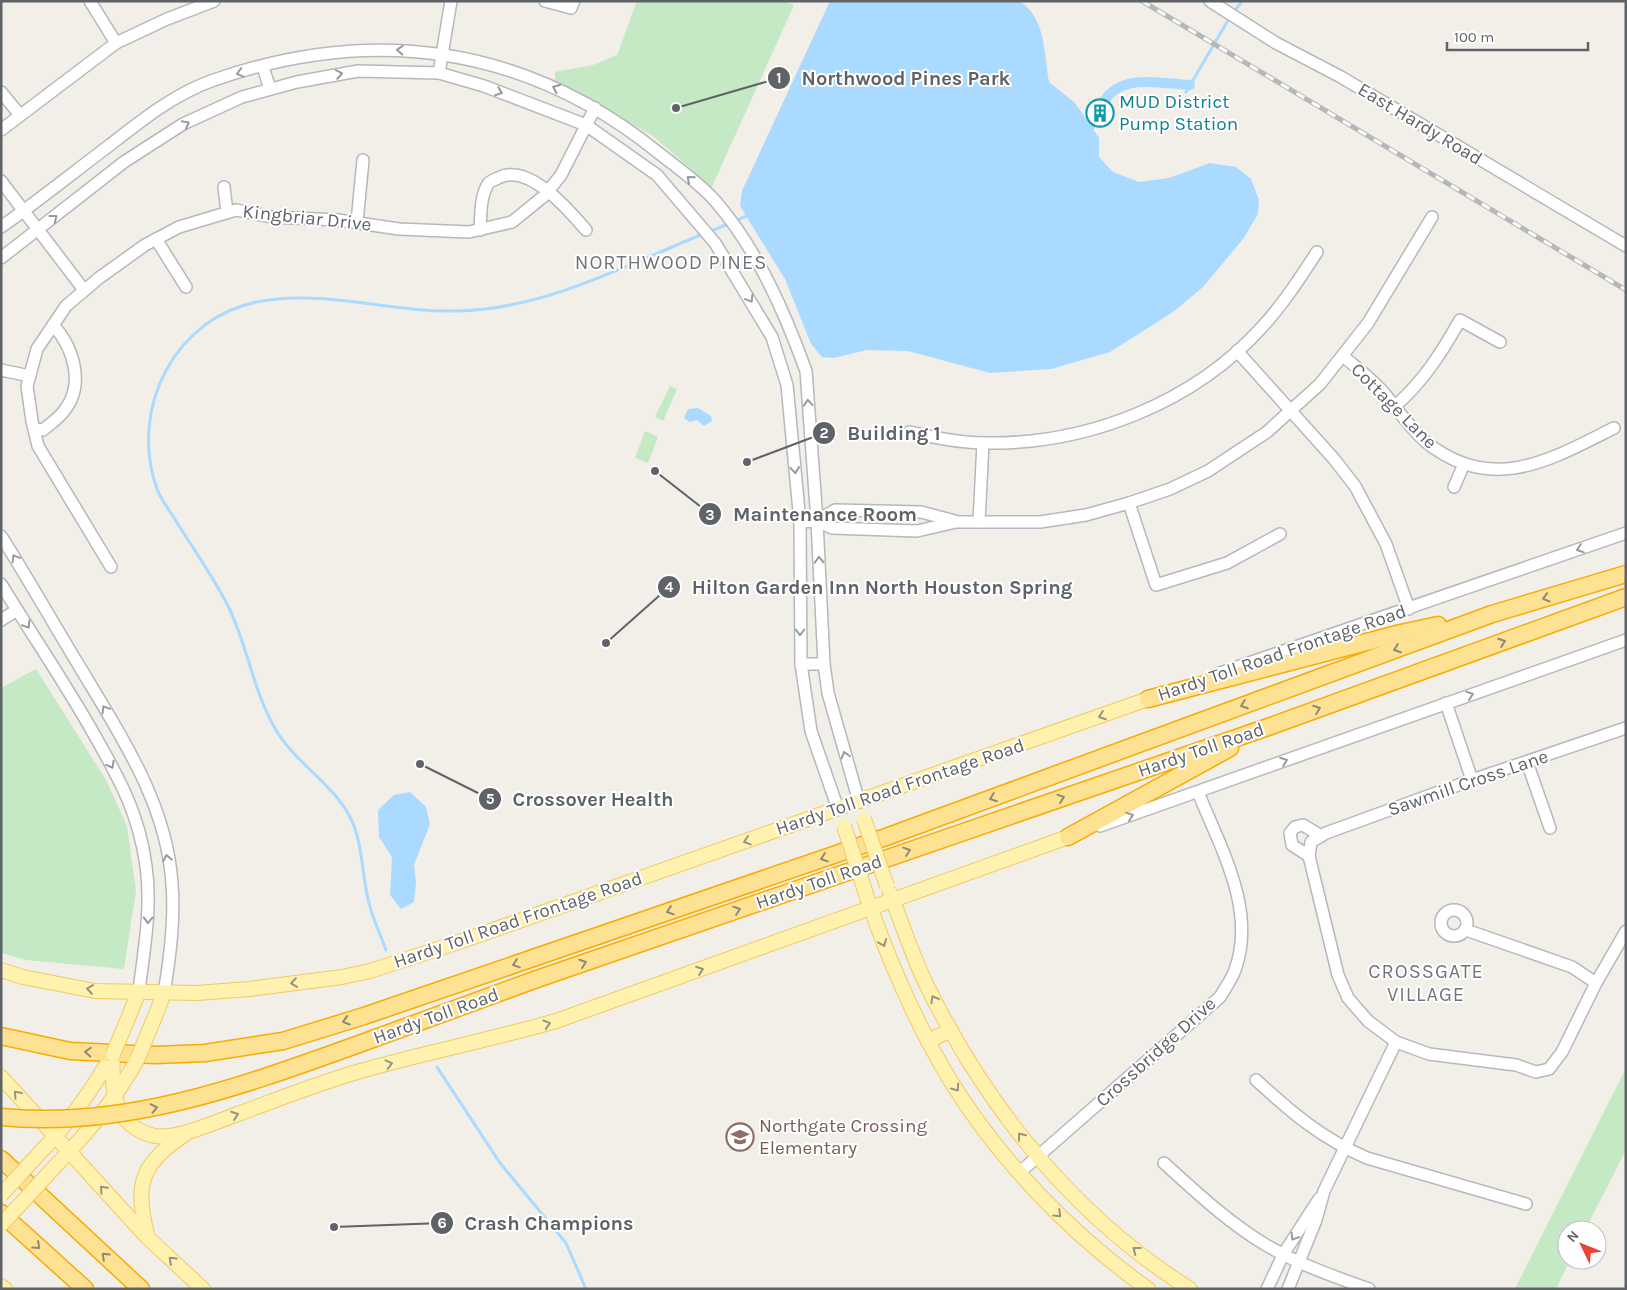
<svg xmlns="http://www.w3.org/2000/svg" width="1627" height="1290" font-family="Karla,sans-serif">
	<rect width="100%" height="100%" fill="#f1efe8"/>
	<g fill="#c5e8c5">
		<path d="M637,1H784L794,5L710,191L691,169L653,136L555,80V72L593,65L617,55Z"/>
		<path d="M670,386L677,389L663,421L655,417Z"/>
		<path d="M645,431L658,437L648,463L635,458Z"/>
		<path d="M36,669L106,780L127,826L136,891L124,969L26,960L1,953V688Z"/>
		<path d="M1626,1068V1150L1585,1230H1567V1260H1570L1556,1289H1515Z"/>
	</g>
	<g fill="#aadaff">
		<path d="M830,1H1019C1046,17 1044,54 1049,82L1075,103L1099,138V157L1113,172L1139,182L1169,178L1210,163L1236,167L1251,179L1259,200L1258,214L1243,239L1203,287L1173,312L1110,352L1051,369L990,373L908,351L867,350L834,358L822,357L811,344L785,279L740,206L742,191Z"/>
		<path d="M698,408L711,416L712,421L704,426L697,420L690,422L684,418L688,409Z"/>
		<path d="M410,792L426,807L430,824L414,865L416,882L414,902L401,909L390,895L392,857L379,837L378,810L394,795Z"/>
	</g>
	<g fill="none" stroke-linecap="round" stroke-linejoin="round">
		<g stroke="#aadaff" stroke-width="3">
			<path d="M1234,12L1242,1"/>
			<path d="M1186,92L1230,17"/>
			<path d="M709,232L749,215"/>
			<path d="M386,950C380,934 373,919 369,903C362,878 363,843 351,819C334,784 296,764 276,730C254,693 248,649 230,610C215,579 194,550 176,521C170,511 161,500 157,489C128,408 176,315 262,301C327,290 393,313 458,311C545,309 624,266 703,234"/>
			<path d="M437,1067L500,1163L566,1243L586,1289"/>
		</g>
		<path stroke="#aadaff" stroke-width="10" d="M1084,136C1092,124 1099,107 1108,96C1127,74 1164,84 1190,85"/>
		<g stroke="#b5b8bc" stroke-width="14">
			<g id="minor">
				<path d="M90,1L116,43"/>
				<path d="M545,1L571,8L574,1"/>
				<path d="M1210,1L1276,43L1341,77L1626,246"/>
				<path d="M263,67L270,89"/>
				<path d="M439,73L451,1"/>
				<path d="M1,92L20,115"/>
				<path d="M1,130L116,43L167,19L214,1"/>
				<path d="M1,181L84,290"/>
				<path d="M224,187L227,212"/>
				<path d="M357,222L363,160"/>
				<path d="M1,227C38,201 74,172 110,145C142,120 173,95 211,81C372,24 526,45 660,154C679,169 702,185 717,203C758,251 785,313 806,371L817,521L824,664L828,693L859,802"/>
				<path d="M480,230C481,215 480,197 488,184C490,181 494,180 498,178C528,162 568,209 586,230"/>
				<path d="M156,239L186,287"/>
				<path d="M1,258L124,162L183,124L242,97L297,82L358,71L439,73L484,86L586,125L657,175L715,243L772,337L787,385L800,522L801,664L811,731L838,809"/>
				<path d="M1237,351L1334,459L1355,486L1386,544L1409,609"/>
				<path d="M1344,357C1357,368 1372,379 1384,393C1397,409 1410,428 1426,442C1492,495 1550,460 1614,428"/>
				<path d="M1,370L30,376"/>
				<path d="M1395,406C1423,382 1442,352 1460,320L1500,342"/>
				<path d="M34,429L43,430C50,424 58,419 64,411C85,385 74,348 53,325"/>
				<path d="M909,432C933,437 959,443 984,443C1087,445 1194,403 1263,326C1284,303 1300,278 1317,252"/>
				<path d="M1454,487L1464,464"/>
				<path d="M1129,503L1156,585L1227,563L1280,534"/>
				<path d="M817,521L835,510L921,512L955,521"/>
				<path d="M800,522L817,521L832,528L917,531L956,522H1040L1086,515L1129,503L1170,489L1208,471L1267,432L1320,384L1368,323L1432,217"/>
				<path d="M979,522L983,443"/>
				<path d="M1,536C29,580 54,625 81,669C121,736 167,804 172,884C175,919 170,958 164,993"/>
				<path d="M111,567L38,446L32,421L27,386L37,349L66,306L99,278L145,245L179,227L236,210L272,217L338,220L399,229L469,232L512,222L544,196L561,175L595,108"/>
				<path d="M1,584C32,635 66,684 95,736C120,780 139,814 146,866C152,908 144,949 139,991"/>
				<path d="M1,620L17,610"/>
				<path d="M801,664H824"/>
				<path d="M1214,675L1626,533"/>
				<path d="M1446,703L1472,780"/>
				<path d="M1626,728L1472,780L1326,833L1311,842L1309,856L1338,975L1348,998L1368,1021L1396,1042L1429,1054L1516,1065L1536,1072L1549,1069L1562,1052L1596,983L1626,931"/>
				<path d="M1527,762L1550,828"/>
				<path d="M1100,826L1626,640"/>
				<path d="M1309,856L1292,845L1290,833L1295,827L1303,825L1321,836"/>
				<circle cx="1454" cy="923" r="13"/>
				<path d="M1466,930L1572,967L1596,983"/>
				<path d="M1256,1080C1292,1113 1321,1138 1367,1158L1526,1204"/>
				<path d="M1164,1163C1196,1192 1229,1223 1266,1245C1298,1264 1335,1277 1369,1289"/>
				<path d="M1020,1172L1220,997C1225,988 1232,979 1235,970C1257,910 1220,847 1198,792"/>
				<path d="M1267,1289L1284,1253L1319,1199"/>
				<path d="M1288,1289L1316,1220L1324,1191L1396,1042"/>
			</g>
		</g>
		<g stroke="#f2c960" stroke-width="16">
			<g id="major">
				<path d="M890,893C902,923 912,955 926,984C986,1106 1073,1216 1190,1289"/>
				<path d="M868,900C888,959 919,1030 952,1083C1001,1162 1072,1235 1148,1289"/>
				<path d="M1,970L23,977L95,991L197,993L249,989L342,977L370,971L462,941L1148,699"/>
				<path d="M156,1014L164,993"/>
				<path d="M129,1016L139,991"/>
				<path d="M928,1041L951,1030"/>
				<path d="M113,1054C111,1089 113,1127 155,1136C175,1140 216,1122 235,1115C276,1100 316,1084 357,1072C423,1053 490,1040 556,1021L1068,837"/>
				<path d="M1,1077L148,1238L203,1289"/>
				<path d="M49,1143C73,1117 93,1088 111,1057"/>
				<path d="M63,1158C92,1128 116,1097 137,1060"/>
				<path d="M147,1234C134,1182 142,1163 187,1133"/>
				<path d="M1,1286L5,1289"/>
			</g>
		</g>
		<g stroke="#f9ab00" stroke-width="19">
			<g id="highway">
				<path d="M1148,699L1401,633L1438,625"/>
				<path d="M1068,837L1230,748"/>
				<path d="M537,979L1271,726L1626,597"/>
				<path d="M1,1036L70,1051L155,1055L205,1053L283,1041L364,1016L886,837L1492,614L1626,574"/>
				<path d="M1,1159L141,1289"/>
				<path d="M1,1213L85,1289"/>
			</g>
		</g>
		<use href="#minor" stroke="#fff" stroke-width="11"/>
		<use href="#major" stroke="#fff2af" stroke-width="14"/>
		<use href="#highway" stroke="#fde293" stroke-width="16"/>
		<g stroke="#b6b7b8" stroke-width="5">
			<path id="rail" d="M1142,1L1626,290"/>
		</g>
		<use href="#rail" stroke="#fff" stroke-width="3" stroke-dasharray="9" stroke-linecap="butt"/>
		<g stroke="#f2c960" stroke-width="16" stroke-linecap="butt">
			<g id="major-bridge">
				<path d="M864,819L887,886"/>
				<path d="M844,826L867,897"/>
				<path d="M113,1054L129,1016"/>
				<path d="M137,1060L156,1014"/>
				<path d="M1,1195L47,1145"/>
				<path d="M1,1225L61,1160"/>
			</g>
		</g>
		<g stroke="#f9ab00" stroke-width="19" stroke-linecap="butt">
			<path id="highway-bridge" d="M1,1117C122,1129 237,1088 348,1048C411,1025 474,1002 537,979"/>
		</g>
		<use href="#major-bridge" stroke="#fff2af" stroke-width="14"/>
		<use href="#highway-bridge" stroke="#fde293" stroke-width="16"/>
	</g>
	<defs><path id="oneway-chevron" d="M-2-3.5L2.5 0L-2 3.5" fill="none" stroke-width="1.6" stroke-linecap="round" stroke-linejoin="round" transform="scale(1.25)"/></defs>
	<g stroke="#979a9d">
		<use href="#oneway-chevron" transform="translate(400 50) rotate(-177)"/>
		<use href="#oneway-chevron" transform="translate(240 73) rotate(165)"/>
		<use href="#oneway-chevron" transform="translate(339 74) rotate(-10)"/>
		<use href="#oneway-chevron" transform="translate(556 88) rotate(-155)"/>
		<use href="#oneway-chevron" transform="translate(499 92) rotate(21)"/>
		<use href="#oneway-chevron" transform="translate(186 124) rotate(-28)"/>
		<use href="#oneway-chevron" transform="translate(690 179) rotate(-139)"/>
		<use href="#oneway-chevron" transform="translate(54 218) rotate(-38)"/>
		<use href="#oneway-chevron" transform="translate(750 299) rotate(59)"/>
		<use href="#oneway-chevron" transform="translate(808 403) rotate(-94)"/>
		<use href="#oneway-chevron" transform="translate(795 470) rotate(85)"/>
		<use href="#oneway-chevron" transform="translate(1580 549) rotate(161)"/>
		<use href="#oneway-chevron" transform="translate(15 558) rotate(-121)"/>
		<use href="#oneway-chevron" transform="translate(819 560) rotate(-93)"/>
		<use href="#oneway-chevron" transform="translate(27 625) rotate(57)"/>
		<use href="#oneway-chevron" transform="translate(800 632) rotate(90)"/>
		<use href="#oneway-chevron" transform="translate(1470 695) rotate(-19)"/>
		<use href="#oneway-chevron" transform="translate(105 709) rotate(-121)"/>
		<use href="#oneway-chevron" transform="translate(845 755) rotate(-106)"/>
		<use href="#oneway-chevron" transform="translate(1284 761) rotate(-20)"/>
		<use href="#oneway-chevron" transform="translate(111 765) rotate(61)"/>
		<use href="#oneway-chevron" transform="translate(1130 816) rotate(-19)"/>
		<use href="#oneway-chevron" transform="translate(167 858) rotate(-101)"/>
		<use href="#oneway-chevron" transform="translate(148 920) rotate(92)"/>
		<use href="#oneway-chevron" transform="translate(1294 1237) rotate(121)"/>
	</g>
	<g stroke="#8e8975">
		<use href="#oneway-chevron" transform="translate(1546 598) rotate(163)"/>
		<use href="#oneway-chevron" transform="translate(1502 642) rotate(-20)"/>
		<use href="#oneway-chevron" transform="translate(1397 649) rotate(160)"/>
		<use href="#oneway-chevron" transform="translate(1244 705) rotate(160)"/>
		<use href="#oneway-chevron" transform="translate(1317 709) rotate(-20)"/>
		<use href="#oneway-chevron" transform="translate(993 798) rotate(160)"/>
		<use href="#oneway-chevron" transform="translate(1061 798) rotate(-19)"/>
		<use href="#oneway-chevron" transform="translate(907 851) rotate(-19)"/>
		<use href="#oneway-chevron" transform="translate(824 858) rotate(161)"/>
		<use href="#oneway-chevron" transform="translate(737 910) rotate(-19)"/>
		<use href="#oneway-chevron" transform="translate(670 911) rotate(161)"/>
		<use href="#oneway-chevron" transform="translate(583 963) rotate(-19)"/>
		<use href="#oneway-chevron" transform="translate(516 964) rotate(161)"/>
		<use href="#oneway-chevron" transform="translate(346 1021) rotate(163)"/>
		<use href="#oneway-chevron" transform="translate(88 1052) rotate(-177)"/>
		<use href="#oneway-chevron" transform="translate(154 1108) rotate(-12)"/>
		<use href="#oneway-chevron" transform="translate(37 1246) rotate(42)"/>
		<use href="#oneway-chevron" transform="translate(105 1256) rotate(-137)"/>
	</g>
	<g stroke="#979581">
		<use href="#oneway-chevron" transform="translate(1102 716) rotate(160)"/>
		<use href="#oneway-chevron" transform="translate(747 841) rotate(161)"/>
		<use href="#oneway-chevron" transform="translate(883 943) rotate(67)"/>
		<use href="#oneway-chevron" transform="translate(700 970) rotate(-20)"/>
		<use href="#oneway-chevron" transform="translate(294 983) rotate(172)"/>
		<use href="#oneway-chevron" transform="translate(90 989) rotate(-172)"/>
		<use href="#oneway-chevron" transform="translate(934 999) rotate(-118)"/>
		<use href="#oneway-chevron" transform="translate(547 1024) rotate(-16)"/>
		<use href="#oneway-chevron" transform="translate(389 1064) rotate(-14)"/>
		<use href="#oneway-chevron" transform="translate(956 1088) rotate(55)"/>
		<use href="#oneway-chevron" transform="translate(17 1094) rotate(-132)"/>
		<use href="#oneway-chevron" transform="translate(235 1115) rotate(-20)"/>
		<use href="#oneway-chevron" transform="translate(1021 1136) rotate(-128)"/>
		<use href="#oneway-chevron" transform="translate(103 1189) rotate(-133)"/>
		<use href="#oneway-chevron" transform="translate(1058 1214) rotate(44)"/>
		<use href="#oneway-chevron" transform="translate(1136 1250) rotate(-142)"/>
		<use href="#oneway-chevron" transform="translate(172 1260) rotate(-137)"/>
	</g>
	<defs>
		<g id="building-ring" transform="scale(1.4375)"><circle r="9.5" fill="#fff" stroke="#0f9aa8" stroke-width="1.5"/><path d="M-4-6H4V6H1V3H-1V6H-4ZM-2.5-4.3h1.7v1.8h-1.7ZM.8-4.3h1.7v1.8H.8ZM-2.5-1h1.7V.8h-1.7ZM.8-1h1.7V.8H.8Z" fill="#0f9aa8"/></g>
		<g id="school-ring" transform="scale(1.4375)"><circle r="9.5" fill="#fff" stroke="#8d6e63" stroke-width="1.5"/><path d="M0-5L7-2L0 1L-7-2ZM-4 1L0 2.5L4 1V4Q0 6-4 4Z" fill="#8d6e63"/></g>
	</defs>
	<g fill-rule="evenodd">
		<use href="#building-ring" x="1100" y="113"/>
		<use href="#school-ring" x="740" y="1137"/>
	</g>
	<g text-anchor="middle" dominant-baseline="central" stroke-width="4" stroke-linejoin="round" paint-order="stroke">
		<g font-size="19" fill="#0d838f" stroke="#fff" text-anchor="start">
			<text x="1119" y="102">MUD District<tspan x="1119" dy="22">Pump Station</tspan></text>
		</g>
		<g font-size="19" fill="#5f6368" stroke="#fff">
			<text transform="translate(1420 124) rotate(31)">East Hardy Road</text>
			<text transform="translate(307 218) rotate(6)">Kingbriar Drive</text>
			<text transform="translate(1394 406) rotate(45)">Cottage Lane</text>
			<text transform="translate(1282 653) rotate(-19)">Hardy Toll Road Frontage Road</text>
			<text transform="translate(1201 750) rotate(-19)">Hardy Toll Road</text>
			<text transform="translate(1468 783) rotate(-19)">Sawmill Cross Lane</text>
			<text transform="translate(900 787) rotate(-19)">Hardy Toll Road Frontage Road</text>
			<text transform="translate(819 882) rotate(-19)">Hardy Toll Road</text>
			<text transform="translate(518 920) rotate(-19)">Hardy Toll Road Frontage Road</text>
			<text transform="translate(436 1016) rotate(-20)">Hardy Toll Road</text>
			<text transform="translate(1156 1052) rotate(-42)">Crossbridge Drive</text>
		</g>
		<g font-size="19" fill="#785e54" stroke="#fff" text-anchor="start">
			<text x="759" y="1126">Northgate Crossing<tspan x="759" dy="22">Elementary</tspan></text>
		</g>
		<g font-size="20" letter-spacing="1" fill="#70757a" stroke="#fff">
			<text x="671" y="262">NORTHWOOD PINES</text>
			<text x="1426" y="971">CROSSGATE<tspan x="1426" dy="23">VILLAGE</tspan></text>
		</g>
	</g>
	<path fill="none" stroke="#5f6368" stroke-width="2" d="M676 108L779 78M747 462L824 433M655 471L710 514M606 643L669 587M420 764L490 799M334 1227L442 1223"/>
	<g fill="#5f6368" stroke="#fff" stroke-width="2">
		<circle cx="676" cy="108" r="5"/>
		<circle cx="747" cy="462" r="5"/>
		<circle cx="655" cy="471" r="5"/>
		<circle cx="606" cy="643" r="5"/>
		<circle cx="420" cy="764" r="5"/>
		<circle cx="334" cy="1227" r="5"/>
		<circle cx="779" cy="78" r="12"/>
		<circle cx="824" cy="433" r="12"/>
		<circle cx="710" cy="514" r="12"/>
		<circle cx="669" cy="587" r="12"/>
		<circle cx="490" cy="799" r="12"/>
		<circle cx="442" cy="1223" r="12"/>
	</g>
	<g font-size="15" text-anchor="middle" font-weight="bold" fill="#fff">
		<text x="779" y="83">1</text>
		<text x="824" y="438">2</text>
		<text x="710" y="520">3</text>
		<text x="669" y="592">4</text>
		<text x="490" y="804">5</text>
		<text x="442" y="1228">6</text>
	</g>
	<g font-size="20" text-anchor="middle" font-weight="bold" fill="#5f6368" stroke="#fff" stroke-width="4" stroke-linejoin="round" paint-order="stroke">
		<text x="906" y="85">Northwood Pines Park</text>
		<text x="894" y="440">Building 1</text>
		<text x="825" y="521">Maintenance Room</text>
		<text x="882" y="594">Hilton Garden Inn North Houston Spring</text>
		<text x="593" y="806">Crossover Health</text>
		<text x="549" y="1230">Crash Champions</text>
	</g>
	<rect width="1627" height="1290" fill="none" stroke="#5f6368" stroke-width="5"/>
	<g transform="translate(1582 1245) rotate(313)"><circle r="24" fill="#ffffff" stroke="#bfc1c3"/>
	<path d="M0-4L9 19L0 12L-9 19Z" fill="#ea4335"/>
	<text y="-8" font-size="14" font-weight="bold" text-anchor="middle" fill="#5f6368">N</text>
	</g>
	<path d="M1447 42v8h141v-8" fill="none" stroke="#5f6368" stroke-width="2.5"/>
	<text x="1454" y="42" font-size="15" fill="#5f6368" stroke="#ffffff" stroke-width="4" paint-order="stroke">100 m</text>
</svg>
